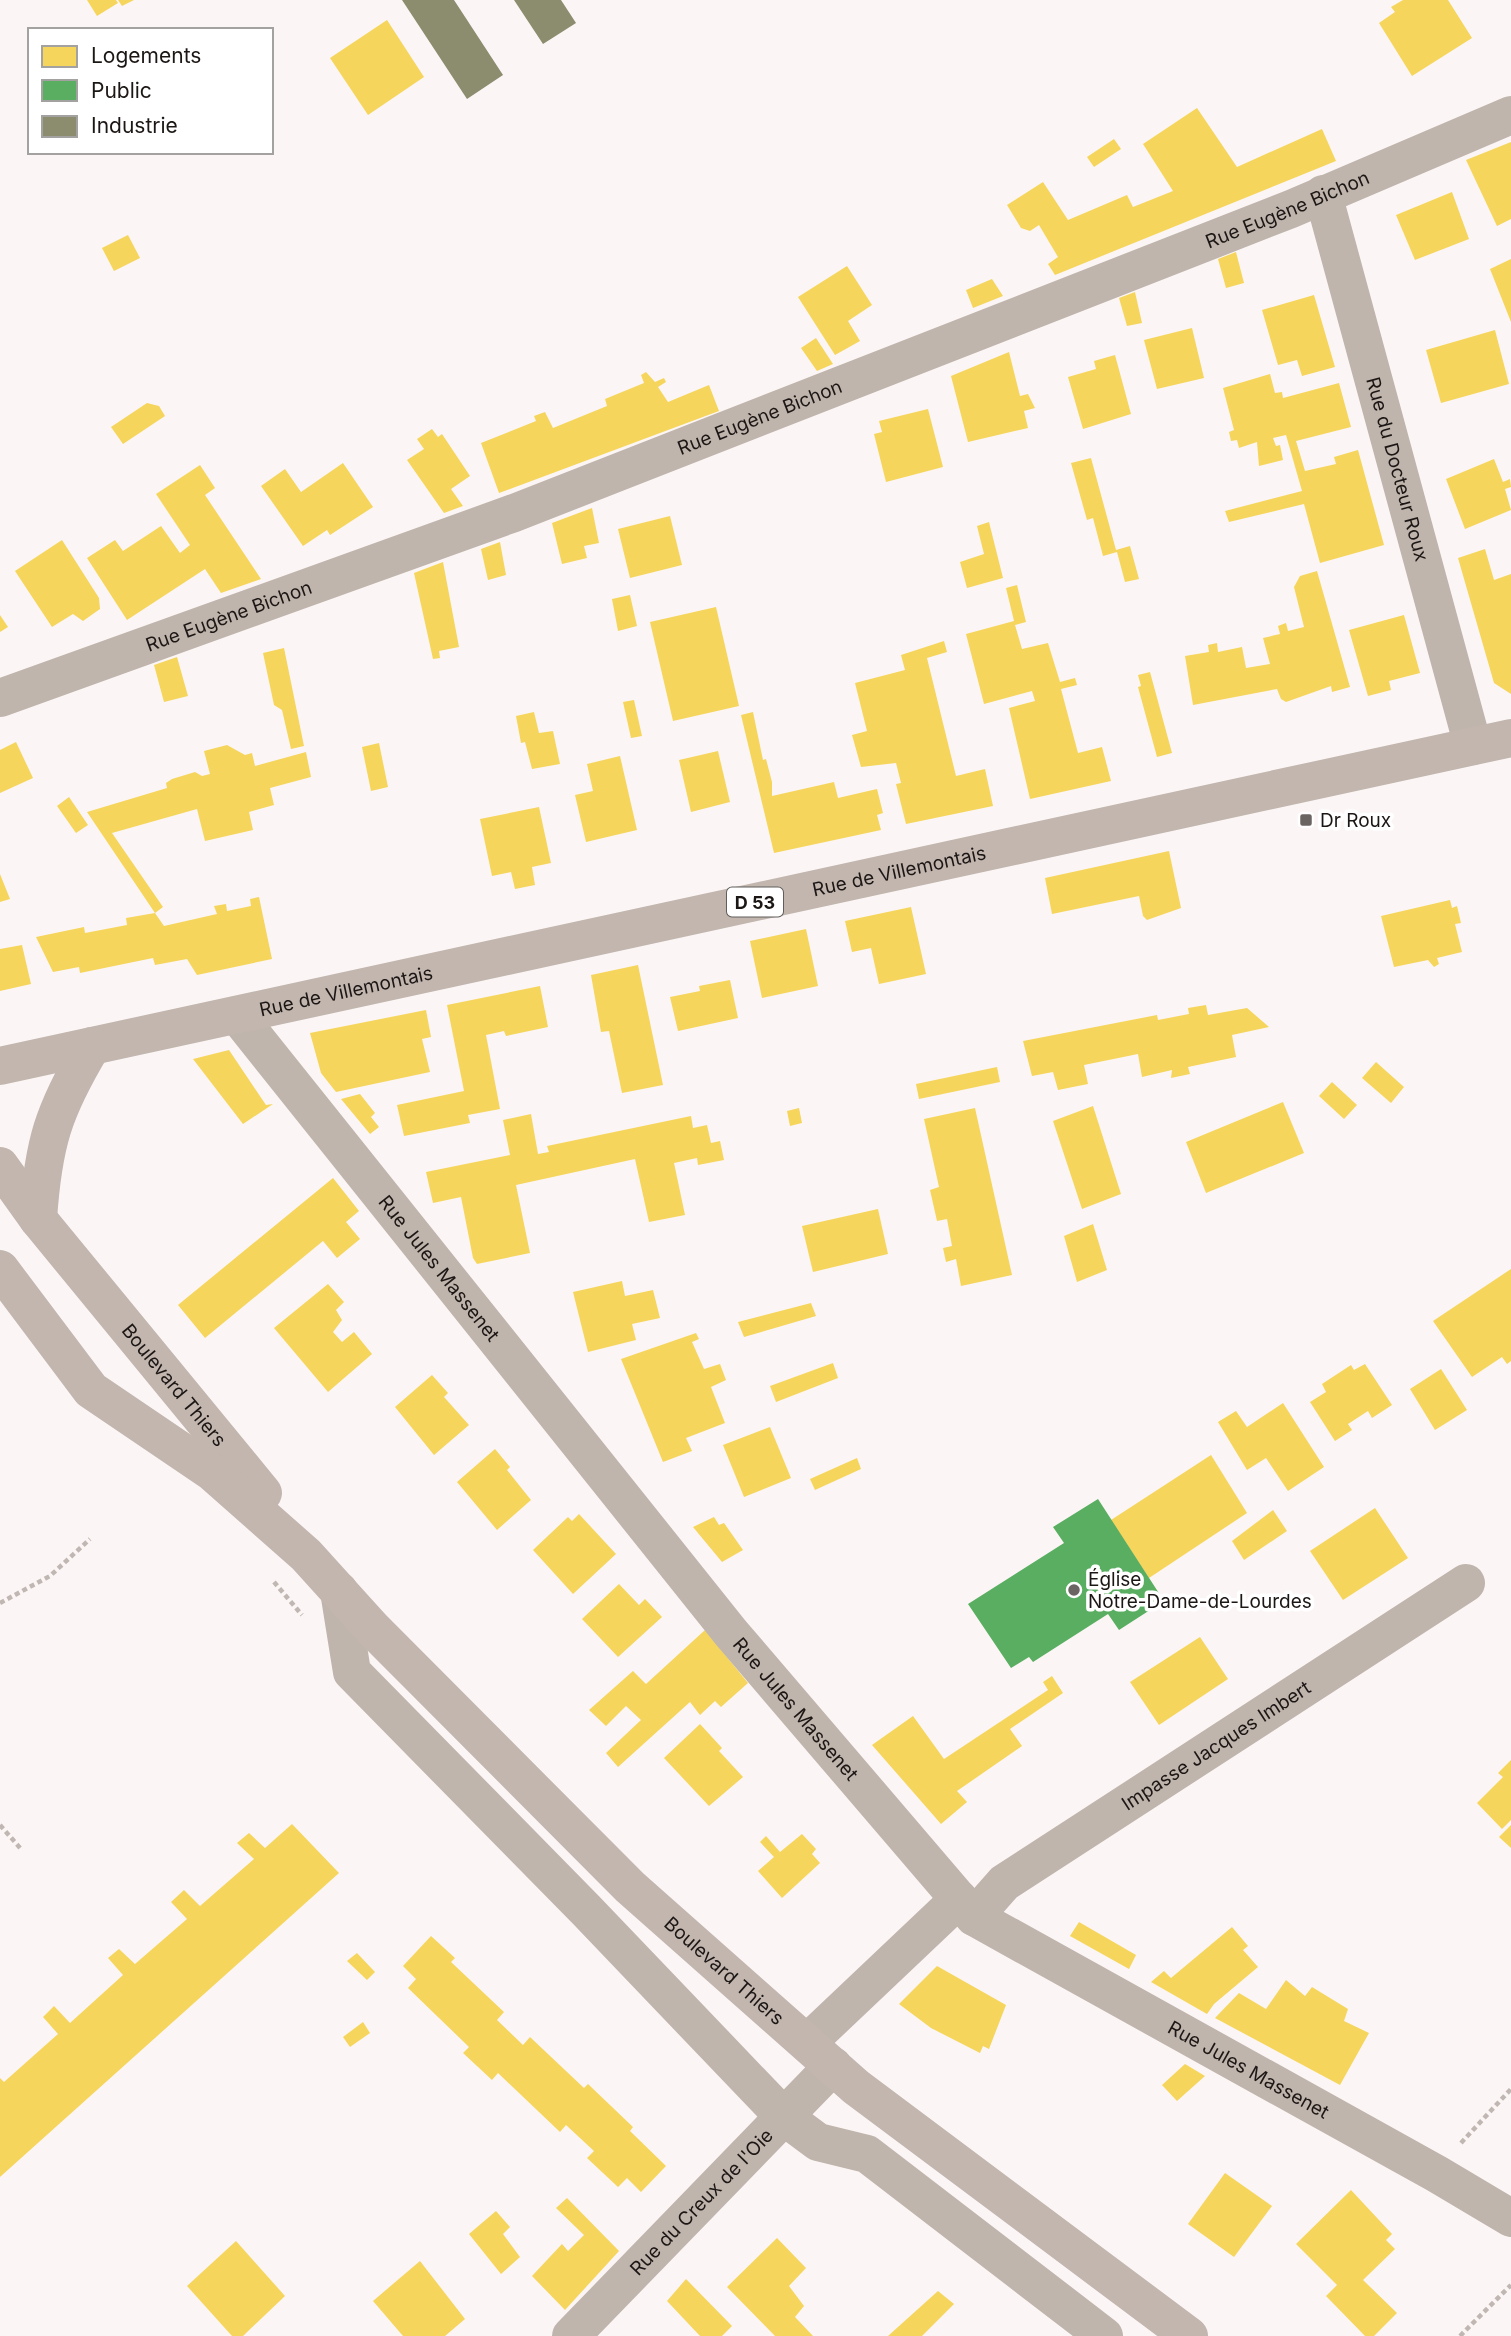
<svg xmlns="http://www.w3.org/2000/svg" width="1511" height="2336" font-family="Inter,sans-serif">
	<rect width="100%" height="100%" fill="#fbf6f5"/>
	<g fill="#f6d55c">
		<path d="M87,0H116L118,3L97,16Z"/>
		<path d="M118,0H134L122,6Z"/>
		<path d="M1403,0H1448L1472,38L1412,76L1379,23L1395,12L1391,7Z"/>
		<path d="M387,20L424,77L368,115L330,58Z"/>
		<path d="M1197,108L1237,167L1322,129L1336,161L1055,275L1048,264L1058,257L1039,225L1030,231L1021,228L1007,205L1043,182L1068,220L1127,195L1133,207L1173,191L1143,144Z"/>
		<path d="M1114,139L1121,149L1094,167L1087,157Z"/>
		<path d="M1511,142V219L1497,226L1466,160Z"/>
		<path d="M1452,192L1469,239L1415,260L1396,215Z"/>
		<path d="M128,235L140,258L114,271L102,248Z"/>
		<path d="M1236,252L1244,283L1226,288L1218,259Z"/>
		<path d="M1511,259V322L1490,269Z"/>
		<path d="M847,266L872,305L848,321L860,341L835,355L798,297Z"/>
		<path d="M992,279L1003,296L973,308L966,290Z"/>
		<path d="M1135,292L1142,323L1127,326L1119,298Z"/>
		<path d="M1314,295L1335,367L1302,376L1297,360L1278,365L1262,310Z"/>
		<path d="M1192,328L1204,378L1157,389L1144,340Z"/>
		<path d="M1495,330L1509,384L1441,403L1426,350Z"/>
		<path d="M816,338L833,364L817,371L801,348Z"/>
		<path d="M1009,352L1020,396L1028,394L1035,408L1024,411L1028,428L968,442L951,376Z"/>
		<path d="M1115,355L1131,414L1083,429L1068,377L1096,369L1094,361Z"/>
		<path d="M646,372L655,382L664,378L666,382L658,387L668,402L709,385L719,411L499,493L481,443L536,421L534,416L545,412L553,428L607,406L605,399L644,383L641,375Z"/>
		<path d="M1270,374L1275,393L1282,392L1283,398L1339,383L1351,427L1296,441L1305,471L1336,464L1334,457L1358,450L1384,545L1320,563L1304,504L1229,522L1225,511L1302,491L1286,435L1273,438L1276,446L1280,445L1283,460L1259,466L1257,442L1239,448L1237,440L1231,441L1229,432L1234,430L1223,388Z"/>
		<path d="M147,403L159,406L165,416L123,444L111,427Z"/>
		<path d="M928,409L943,467L886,482L874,434L882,432L879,421Z"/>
		<path d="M432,429L438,437L442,434L470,476L451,489L463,506L444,513L407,460L424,449L417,439Z"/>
		<path d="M1091,458L1116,550L1130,546L1139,579L1125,582L1117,552L1103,556L1093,518L1087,520L1071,463Z"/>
		<path d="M1494,459L1503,482L1510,479L1511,487L1505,489L1511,510L1465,529L1446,479Z"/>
		<path d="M343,463L373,507L330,535L327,530L303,546L261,486L285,469L301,492Z"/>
		<path d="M200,465L215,488L205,495L261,579L221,593L205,569L127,620L87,558L115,540L123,551L161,526L180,553L190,545L156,494Z"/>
		<path d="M592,508L599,543L584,546L587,558L562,564L552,523Z"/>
		<path d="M670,516L682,565L630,578L618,529Z"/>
		<path d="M989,522L1003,578L967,588L960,562L984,554L977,526Z"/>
		<path d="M62,540L99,598L100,609L83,621L73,614L52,627L15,571Z"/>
		<path d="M500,542L506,575L488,580L481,549Z"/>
		<path d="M1485,549L1494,580L1511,574V694L1494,683L1458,558Z"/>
		<path d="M443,562L459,647L439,651L440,658L433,659L414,573Z"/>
		<path d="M1317,571L1350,687L1332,692L1331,686L1286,702L1281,699L1277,689L1193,705L1185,656L1209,652L1208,645L1217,643L1218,652L1242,647L1246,668L1270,664L1263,638L1280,634L1278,626L1286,623L1288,631L1304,627L1294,587L1300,576Z"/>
		<path d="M1017,585L1026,622L1015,625L1022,649L1048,643L1060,682L1075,678L1077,685L1061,689L1078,753L1102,747L1111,781L1030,799L1009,708L1035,701L1032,691L984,704L966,634L1014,621L1006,588Z"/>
		<path d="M630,595L637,626L618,631L612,599Z"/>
		<path d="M716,607L739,706L673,721L650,622Z"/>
		<path d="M0,615L8,627L0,632Z"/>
		<path d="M1404,615L1420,673L1389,681L1391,690L1368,696L1349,630Z"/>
		<path d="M944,641L947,652L927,658L956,776L985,769L993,806L906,824L896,784L901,783L896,763L861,767L852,735L867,731L855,683L905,670L901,655Z"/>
		<path d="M284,648L304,746L291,749L282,710L274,705L263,653Z"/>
		<path d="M177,657L188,696L164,702L154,665Z"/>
		<path d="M1150,672L1172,753L1157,757L1138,687L1141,686L1138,675Z"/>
		<path d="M634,700L642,736L631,738L623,702Z"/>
		<path d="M534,712L539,733L553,731L560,764L532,769L525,742L521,743L516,716Z"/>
		<path d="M753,712L763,760L766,759L772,782V796L834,782L838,798L877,789L883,813L877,815L881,830L774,853L741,715Z"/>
		<path d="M16,742L33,778L0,793V750Z"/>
		<path d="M379,743L388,787L371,791L362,747Z"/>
		<path d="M227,745L245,755L252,753L255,766L306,752L311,777L270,788L274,805L249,812L253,830L205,841L197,809L112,833L163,907L155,913L87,812L167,788L166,783L172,779L195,772L202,776L210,774L204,751Z"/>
		<path d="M718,751L730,802L691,812L679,760Z"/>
		<path d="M620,756L637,830L586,842L575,795L593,791L587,764Z"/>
		<path d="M69,797L88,825L76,833L57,806Z"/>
		<path d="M539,807L551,863L532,867L535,885L515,889L511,872L492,876L480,819Z"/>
		<path d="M1169,851L1181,908L1147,920L1143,916L1139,896L1052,914L1045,878Z"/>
		<path d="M0,874L10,899L0,902Z"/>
		<path d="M259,897L272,959L197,975L187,959L155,965L153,958L80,973L79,967L53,972L36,937L84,927L85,933L127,925L126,918L155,913L164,926L217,914L214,906L226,904L227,911L251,906L250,899Z"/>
		<path d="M1450,900L1452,908L1457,906L1461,923L1455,924L1462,952L1437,958L1439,964L1434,967L1428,960L1394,967L1381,916Z"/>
		<path d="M911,907L926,974L879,984L871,948L852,952L845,921Z"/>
		<path d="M806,929L818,986L762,998L750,941Z"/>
		<path d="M22,945L31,984L0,991V949Z"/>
		<path d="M638,965L663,1085L622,1093L609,1031L601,1032L591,975Z"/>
		<path d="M730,980L738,1018L678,1031L670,997L700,991L699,986Z"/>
		<path d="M540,986L548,1027L506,1036L504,1031L486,1035L500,1109L468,1115L470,1123L404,1136L397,1105L464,1091L447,1005Z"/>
		<path d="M1206,1005L1208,1015L1247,1008L1269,1027L1232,1035L1236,1057L1188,1067L1190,1074L1171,1078L1172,1070L1142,1077L1138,1054L1084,1065L1088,1084L1058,1090L1053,1072L1032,1076L1023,1041L1157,1015L1158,1020L1189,1014L1188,1008Z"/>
		<path d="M426,1010L431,1037L422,1039L430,1072L336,1092L321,1073L310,1033Z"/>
		<path d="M229,1050L266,1105L273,1104L243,1124L193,1059Z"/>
		<path d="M1376,1062L1404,1087L1391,1103L1362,1078Z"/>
		<path d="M997,1067L1000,1082L919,1099L916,1084Z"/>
		<path d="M1332,1082L1357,1105L1344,1119L1319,1096Z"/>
		<path d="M360,1094L375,1113L371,1117L379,1127L370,1134L341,1099Z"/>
		<path d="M1283,1102L1304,1153L1206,1193L1186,1142Z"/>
		<path d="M1093,1106L1121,1194L1082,1209L1053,1121Z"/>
		<path d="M799,1108L802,1123L790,1126L787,1111Z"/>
		<path d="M975,1108L1012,1275L961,1286L956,1259L946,1262L943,1248L952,1246L947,1219L937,1221L930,1190L939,1187L924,1119Z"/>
		<path d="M531,1114L538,1154L549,1152L547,1146L691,1116L693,1128L707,1125L711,1143L720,1141L724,1160L698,1165L697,1158L674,1163L685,1215L649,1222L635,1159L516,1185L530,1253L477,1264L473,1258L461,1197L433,1203L426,1172L510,1155L503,1120Z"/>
		<path d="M333,1178L359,1211L346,1222L360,1239L337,1258L323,1241L205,1338L178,1305Z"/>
		<path d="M878,1209L888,1254L813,1272L802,1226Z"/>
		<path d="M1093,1224L1107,1270L1077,1282L1064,1236Z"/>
		<path d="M1511,1269V1361L1507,1364L1502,1357L1472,1377L1433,1321Z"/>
		<path d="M622,1281L625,1296L653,1290L660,1318L632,1324L636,1340L588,1352L573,1292Z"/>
		<path d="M328,1284L344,1302L336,1310L342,1320L333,1332L342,1342L354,1332L372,1354L328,1392L274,1328Z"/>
		<path d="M811,1303L816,1316L744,1337L738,1322Z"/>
		<path d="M696,1333L699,1339L692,1342L704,1369L720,1364L726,1380L711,1387L725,1423L686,1438L692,1451L663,1462L621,1359Z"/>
		<path d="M833,1363L838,1378L776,1402L770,1386Z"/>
		<path d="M1365,1364L1392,1405L1372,1418L1368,1411L1348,1424L1352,1430L1335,1441L1310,1402L1326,1392L1322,1384L1351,1365L1354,1370Z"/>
		<path d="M1441,1369L1467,1410L1435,1430L1410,1389Z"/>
		<path d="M432,1375L448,1393L444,1397L469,1425L434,1455L395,1407Z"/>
		<path d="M1283,1403L1324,1467L1288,1491L1266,1458L1247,1470L1218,1422L1236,1411L1247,1427Z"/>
		<path d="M770,1427L791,1478L744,1497L723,1445Z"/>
		<path d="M495,1449L510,1467L507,1470L531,1500L497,1530L457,1482Z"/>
		<path d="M1211,1455L1247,1513L1149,1578L1111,1520Z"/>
		<path d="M857,1458L861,1469L815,1490L810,1479Z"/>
		<path d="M1375,1508L1408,1558L1343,1600L1310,1551Z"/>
		<path d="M1273,1510L1287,1531L1244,1560L1232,1541Z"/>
		<path d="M579,1514L616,1554L573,1594L533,1550L568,1517L572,1521Z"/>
		<path d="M714,1517L719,1525L724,1523L743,1550L722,1562L693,1527Z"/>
		<path d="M619,1584L639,1605L645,1599L662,1617L618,1657L582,1619Z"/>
		<path d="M705,1630L748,1683L721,1707L715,1701L700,1715L690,1702L618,1767L606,1753L641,1720L626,1706L606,1726L589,1710L633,1671L646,1684Z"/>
		<path d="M1200,1637L1228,1679L1159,1725L1130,1682Z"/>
		<path d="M1052,1676L1063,1693L1010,1729L1022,1746L957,1791L967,1802L941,1824L872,1745L913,1716L944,1759L1048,1690L1043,1682Z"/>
		<path d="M700,1724L722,1748L719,1751L743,1777L709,1806L664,1758Z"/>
		<path d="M1511,1760V1820L1502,1829L1477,1803L1503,1777L1498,1773Z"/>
		<path d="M292,1824L339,1873L0,2177V2078L4,2082L58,2034L43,2017L54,2006L70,2023L123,1975L108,1958L119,1949L135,1964L187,1919L171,1902L184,1890L200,1906L254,1859L237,1843L249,1833L265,1848Z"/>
		<path d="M1511,1825V1848L1499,1837Z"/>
		<path d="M802,1834L816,1849L812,1854L820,1863L782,1898L758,1871L774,1857L760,1842L766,1836L780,1852Z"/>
		<path d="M1079,1922L1136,1955L1129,1969L1070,1936Z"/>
		<path d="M1232,1927L1248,1946L1243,1950L1258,1967L1214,2004L1207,2014L1151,1982L1164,1971L1171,1978Z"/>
		<path d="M431,1936L455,1958L451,1962L504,2012L497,2020L523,2045L530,2037L584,2088L588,2084L633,2127L630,2131L666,2166L641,2192L627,2178L618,2187L587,2158L594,2151L566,2125L560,2132L498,2073L492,2080L463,2053L469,2047L408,1988L416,1979L403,1966Z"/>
		<path d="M357,1953L375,1972L367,1980L347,1961Z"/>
		<path d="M937,1966L1006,2005L989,2049L983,2046L980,2053L931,2028L899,2004Z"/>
		<path d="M1286,1980L1305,1996L1312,1987L1348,2009L1344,2021L1369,2033L1340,2085L1215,2018L1239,1993L1266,2009Z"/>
		<path d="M363,2022L370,2033L350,2047L343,2037Z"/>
		<path d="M1185,2064L1205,2076L1177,2101L1162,2085Z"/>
		<path d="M1225,2173L1272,2206L1234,2257L1188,2224Z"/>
		<path d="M1351,2190L1392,2234L1386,2240L1395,2249L1363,2280L1397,2313L1374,2336H1365L1326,2296L1337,2285L1296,2244Z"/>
		<path d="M567,2198L619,2251L565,2310L532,2276L562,2244L568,2251L584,2235L556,2208Z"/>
		<path d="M496,2211L510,2227L503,2234L520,2257L501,2274L469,2234Z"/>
		<path d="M777,2238L806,2268L789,2286L804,2306L795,2317L813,2336H775L727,2287Z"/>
		<path d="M236,2241L285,2296L243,2336H232L187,2286Z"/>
		<path d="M420,2261L465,2319L445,2336H403L373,2301Z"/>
		<path d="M686,2279L732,2326L722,2336H700L667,2301Z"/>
		<path d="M938,2291L954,2304L922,2336H888Z"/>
	</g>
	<path fill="#5aae61" d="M1098,1499L1164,1601L1119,1630L1108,1614L1033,1662L1029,1657L1011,1668L968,1604L1064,1543L1053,1527Z"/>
	<g fill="#8c8c6e">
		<path d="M402,0H454L503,75L467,99Z"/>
		<path d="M514,0H561L576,23L543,44Z"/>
	</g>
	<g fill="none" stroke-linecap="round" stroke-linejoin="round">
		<g stroke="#c0b7b3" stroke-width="4.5" stroke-dasharray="5 3.5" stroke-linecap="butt">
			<path d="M274,1582L302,1615"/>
			<path d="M0,1603L50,1576L90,1539"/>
			<path d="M0,1825L21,1849"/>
			<path d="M1461,2143L1511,2089"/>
			<path d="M1460,2336L1511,2285"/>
		</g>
		<g stroke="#c0b5ad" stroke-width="38">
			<path id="s1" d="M1323,194L1473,746"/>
			<path id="s2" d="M0,698L514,513L1291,209L1511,115"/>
			<path id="s3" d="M237,1015L731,1633L974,1917L1437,2174L1511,2218"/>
			<path d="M339,1591L352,1672L586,1910L783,2116L818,2142L867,2154L1104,2336"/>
			<path id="s4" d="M974,1917L1004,1883L1466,1583"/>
			<path d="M807,2043L959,1899"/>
			<path id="s5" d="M571,2336L833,2066"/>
		</g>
		<g stroke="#c2b6af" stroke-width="38">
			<path id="s6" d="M0,1066L1511,738"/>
			<path id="s7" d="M0,1166L38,1219L263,1493"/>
			<path d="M38,1219C43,1144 53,1111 92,1046"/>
			<path id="s8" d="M0,1269L91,1390L212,1472L306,1555L373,1629L630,1887L856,2087L1189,2336"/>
		</g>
	</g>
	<g fill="#6a6563" stroke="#fff" stroke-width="2.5">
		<rect x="1299" y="813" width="14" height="14" rx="3.5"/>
		<circle cx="1074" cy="1590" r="7"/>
	</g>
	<g text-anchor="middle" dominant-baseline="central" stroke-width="7" stroke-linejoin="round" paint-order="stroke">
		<rect fill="#fff" stroke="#605d5b" stroke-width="2" x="727" y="887.5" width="56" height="29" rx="5"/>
		<g font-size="18" font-weight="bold" fill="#1c1715">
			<text x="755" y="902">D 53</text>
		</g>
		<g font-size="19" fill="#1c1715" stroke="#fff">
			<text stroke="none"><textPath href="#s2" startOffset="1377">Rue Eugène Bichon</textPath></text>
			<text stroke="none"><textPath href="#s2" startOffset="810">Rue Eugène Bichon</textPath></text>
			<text stroke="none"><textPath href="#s1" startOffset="285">Rue du Docteur Roux</textPath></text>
			<text stroke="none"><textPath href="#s2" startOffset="243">Rue Eugène Bichon</textPath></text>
			<text stroke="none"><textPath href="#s6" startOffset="920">Rue de Villemontais</textPath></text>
			<text stroke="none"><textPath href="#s6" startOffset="354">Rue de Villemontais</textPath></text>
			<text stroke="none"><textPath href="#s3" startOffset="324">Rue Jules Massenet</textPath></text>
			<text stroke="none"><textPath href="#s7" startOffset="280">Boulevard Thiers</textPath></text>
			<text stroke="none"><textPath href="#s3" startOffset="891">Rue Jules Massenet</textPath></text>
			<text stroke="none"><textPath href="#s4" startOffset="298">Impasse Jacques Imbert</textPath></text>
			<text stroke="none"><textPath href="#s8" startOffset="1013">Boulevard Thiers</textPath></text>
			<text stroke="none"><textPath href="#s3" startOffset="1479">Rue Jules Massenet</textPath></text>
			<text stroke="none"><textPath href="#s5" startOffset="187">Rue du Creux de l'Oie</textPath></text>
		</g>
		<g font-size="19" fill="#1c1715" stroke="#fff" text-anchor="start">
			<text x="1320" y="820">Dr Roux</text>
			<text x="1088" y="1579">Église<tspan x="1088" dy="22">Notre-Dame-de-Lourdes</tspan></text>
		</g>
	</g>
	<rect x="28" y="28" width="245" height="126" fill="#ffffff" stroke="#a4a2a1" stroke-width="2"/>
	<rect x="42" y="46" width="35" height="21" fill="#f6d55c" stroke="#a4a2a1" stroke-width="2"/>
	<text x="91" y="63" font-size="21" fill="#1c1715">Logements</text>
	<rect x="42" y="80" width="35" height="21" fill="#5aae61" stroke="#a4a2a1" stroke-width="2"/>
	<text x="91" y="98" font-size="21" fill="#1c1715">Public</text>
	<rect x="42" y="116" width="35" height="21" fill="#8c8c6e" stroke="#a4a2a1" stroke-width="2"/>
	<text x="91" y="133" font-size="21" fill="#1c1715">Industrie</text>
</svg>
